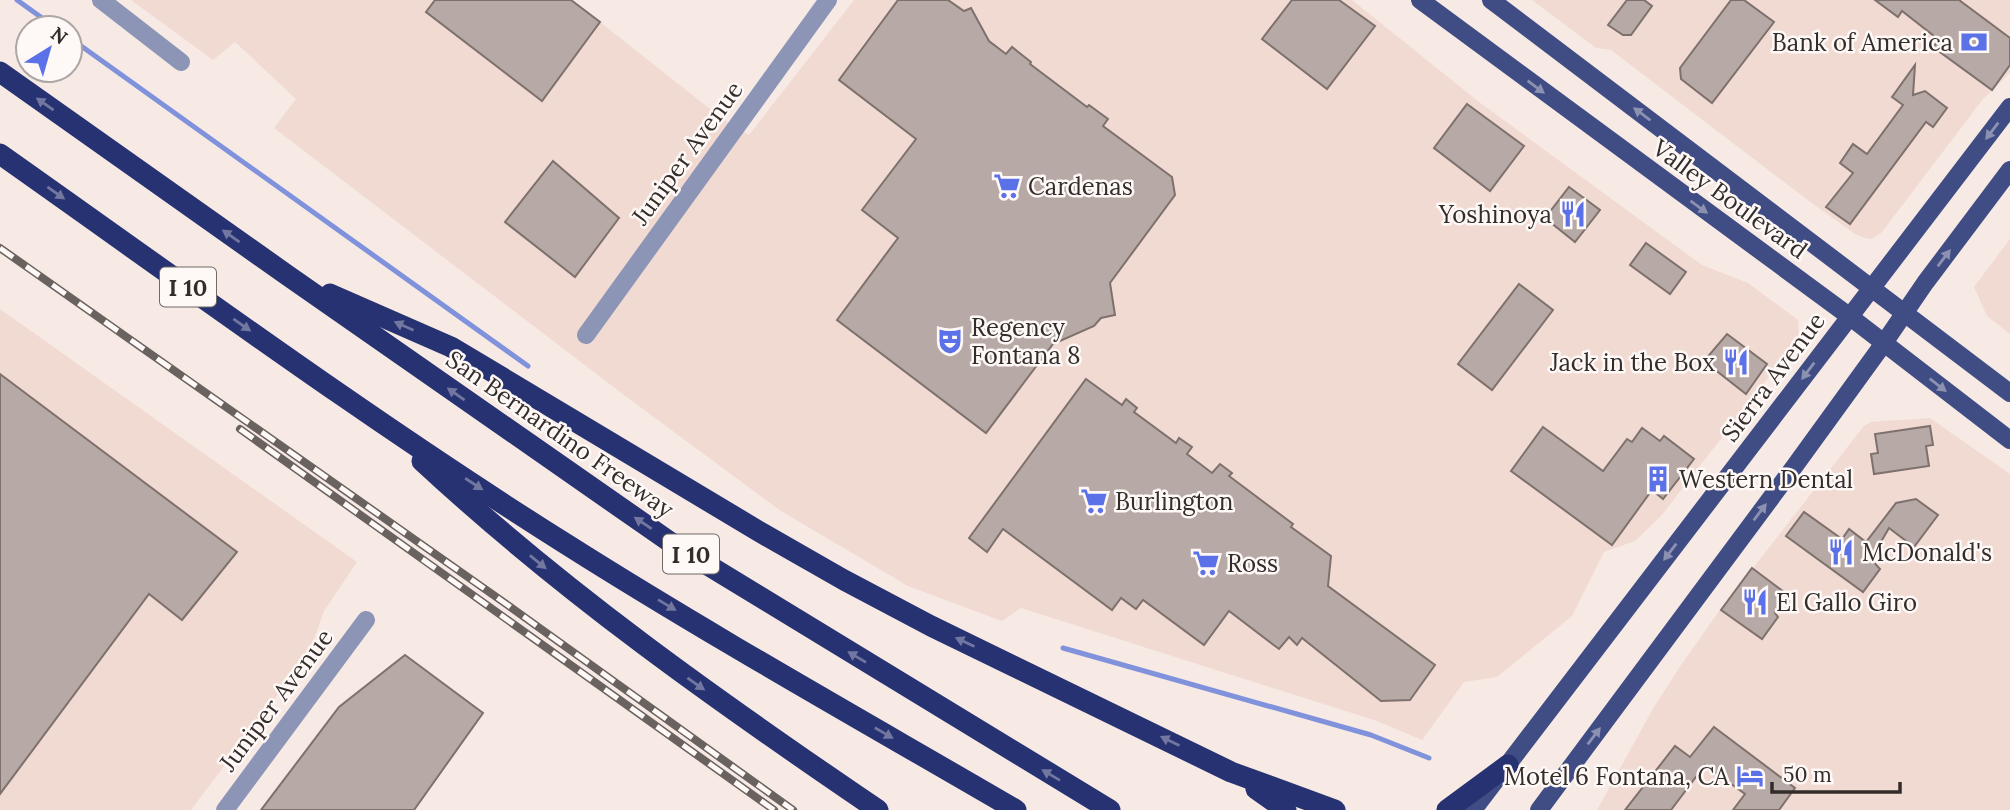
<svg xmlns="http://www.w3.org/2000/svg" width="2010" height="810" font-family="Lora,serif">
	<rect width="100%" height="100%" fill="#f7e9e4"/>
	<g fill="#f1dad2">
		<path d="M131,0H572L724,120L749,135L854,0H1352L1479,102L1702,265L1748,283L1798,320L1799,338L1661,516L1635,541L1604,552L1572,616L1497,677L1464,682L1422,740L1377,721L1021,608L1002,621L908,586L781,511L624,395L274,128L296,99L235,42L213,60Z"/>
		<path d="M1532,0H2010V73L1983,99L1882,232L1872,239L1865,238L1855,234L1809,201L1611,50L1596,48Z"/>
		<path d="M2010,239V334L1987,316L1974,287Z"/>
		<path d="M0,309L357,562L324,611L309,653L191,810H0Z"/>
		<path d="M1930,418L2010,474V810H1597L1654,707L1681,665L1717,614L1864,426L1871,422Z"/>
	</g>
	<g fill="none" stroke-linecap="round" stroke-linejoin="round">
		<g stroke="#7f92db" stroke-width="5">
			<path d="M17,0L56,28"/>
			<path d="M70,38L528,366"/>
			<path d="M1063,648L1371,735L1429,758"/>
		</g>
	</g>
	<g fill="#b7a9a5" stroke="#7e716d" stroke-width="2">
		<path d="M435,0H571L600,22L542,101L426,12Z"/>
		<path d="M898,0H948L964,11L971,8L989,41L1006,54L1012,47L1031,62L1030,64L1087,107L1089,105L1108,119L1103,126L1172,177L1175,195L1110,283L1115,315L1101,318L1094,326L1053,344L986,433L837,320L898,238L862,210L916,139L839,80Z"/>
		<path d="M1292,0H1339L1375,26L1327,89L1262,39Z"/>
		<path d="M1627,0H1644L1652,6L1631,35H1623L1608,25Z"/>
		<path d="M1731,0H1744L1774,22L1712,103L1681,79L1680,68Z"/>
		<path d="M1875,0H1959L2010,38V65L1992,90L1933,47L1939,40L1902,11L1898,17Z"/>
		<path d="M1915,65L1913,95L1925,91L1947,108L1933,127L1926,122L1850,224L1826,207L1853,173L1840,163L1853,144L1867,154L1903,105L1892,97Z"/>
		<path d="M1467,104L1524,146L1490,191L1434,148Z"/>
		<path d="M553,161L619,218L575,277L505,222Z"/>
		<path d="M1569,187L1600,210L1575,242L1545,218Z"/>
		<path d="M1646,243L1686,272L1670,294L1630,265Z"/>
		<path d="M1519,284L1553,310L1492,390L1458,364Z"/>
		<path d="M1727,334L1767,364L1746,394L1704,361Z"/>
		<path d="M0,374L237,552L182,620L149,594L0,794Z"/>
		<path d="M1086,379L1122,405L1126,399L1137,408L1134,412L1176,443L1179,438L1192,447L1187,454L1212,473L1220,464L1232,473L1229,476L1293,524L1291,527L1331,556L1328,586L1435,665L1410,700L1381,701L1302,638L1297,645L1289,637L1279,649L1229,611L1204,645L1143,600L1136,609L1121,598L1112,610L1003,529L987,552L969,538Z"/>
		<path d="M1930,426L1933,445L1926,446L1929,466L1874,474L1871,454L1878,453L1875,434Z"/>
		<path d="M1543,427L1603,471L1627,439L1632,442L1642,428L1660,441L1664,436L1694,459L1663,499L1652,490L1612,545L1511,471Z"/>
		<path d="M1916,499L1938,515L1914,547L1889,528L1871,559L1880,569L1863,592L1786,536L1804,512L1842,539L1849,529L1866,542L1896,503Z"/>
		<path d="M1752,568L1788,595L1775,613L1778,617L1762,639L1721,610Z"/>
		<path d="M405,655L483,713L414,810H261L339,707Z"/>
		<path d="M1714,727L1795,788L1779,810H1733L1745,794L1705,765L1671,810H1625L1675,746L1690,757Z"/>
	</g>
	<g fill="none" stroke-linecap="round" stroke-linejoin="round">
		<g stroke="#8c95b6" stroke-width="18">
			<path d="M101,0L181,62"/>
			<path d="M586,335L828,0"/>
			<path d="M225,810L366,620"/>
		</g>
		<g stroke="#404d85" stroke-width="18">
			<path d="M1420,0L1849,316L2010,440"/>
			<path d="M1491,0L2010,393"/>
			<path d="M1473,810L2010,107"/>
			<path d="M1539,810L1794,467L1884,343L1925,283L2010,170"/>
		</g>
		<g stroke="#273272" stroke-width="21">
			<path d="M0,72L287,275L670,542L1110,810"/>
			<path d="M0,154C187,286 372,422 566,544C713,637 865,722 1016,810"/>
			<path d="M330,294L451,347L760,532L844,580L931,626L1231,772L1335,810"/>
			<path d="M422,461C563,592 719,702 878,810"/>
			<path d="M1256,789L1286,810"/>
			<path d="M1447,810L1508,765"/>
		</g>
		<g stroke="#6a625f" stroke-width="8">
			<g id="rail">
				<path d="M0,248L509,606L793,810"/>
				<path d="M240,429L774,810"/>
			</g>
		</g>
		<use href="#rail" stroke="#fef8f6" stroke-width="5" stroke-dasharray="16" stroke-linecap="butt"/>
	</g>
	<defs><path id="oneway-solid" d="M-6-.8H1V-3.2L6.5 0L1 3.2V.8H-6Z" transform="scale(1.75)"/></defs>
	<g fill="#8c91b2">
		<use href="#oneway-solid" transform="translate(1536 87) rotate(37)"/>
		<use href="#oneway-solid" transform="translate(1642 114) rotate(-143)"/>
		<use href="#oneway-solid" transform="translate(1992 131) rotate(127)"/>
		<use href="#oneway-solid" transform="translate(1699 207) rotate(36)"/>
		<use href="#oneway-solid" transform="translate(1944 258) rotate(-53)"/>
		<use href="#oneway-solid" transform="translate(1808 371) rotate(127)"/>
		<use href="#oneway-solid" transform="translate(1938 385) rotate(38)"/>
		<use href="#oneway-solid" transform="translate(1760 512) rotate(-53)"/>
		<use href="#oneway-solid" transform="translate(1670 552) rotate(127)"/>
		<use href="#oneway-solid" transform="translate(1594 736) rotate(-53)"/>
	</g>
	<g fill="#7277a0">
		<use href="#oneway-solid" transform="translate(45 104) rotate(-145)"/>
		<use href="#oneway-solid" transform="translate(56 193) rotate(35)"/>
		<use href="#oneway-solid" transform="translate(231 236) rotate(-145)"/>
		<use href="#oneway-solid" transform="translate(242 325) rotate(35)"/>
		<use href="#oneway-solid" transform="translate(404 326) rotate(-156)"/>
		<use href="#oneway-solid" transform="translate(456 394) rotate(-145)"/>
		<use href="#oneway-solid" transform="translate(474 484) rotate(33)"/>
		<use href="#oneway-solid" transform="translate(643 523) rotate(-146)"/>
		<use href="#oneway-solid" transform="translate(538 562) rotate(39)"/>
		<use href="#oneway-solid" transform="translate(667 605) rotate(31)"/>
		<use href="#oneway-solid" transform="translate(965 642) rotate(-155)"/>
		<use href="#oneway-solid" transform="translate(857 657) rotate(-149)"/>
		<use href="#oneway-solid" transform="translate(696 684) rotate(35)"/>
		<use href="#oneway-solid" transform="translate(884 733) rotate(30)"/>
		<use href="#oneway-solid" transform="translate(1170 741) rotate(-154)"/>
		<use href="#oneway-solid" transform="translate(1051 775) rotate(-149)"/>
	</g>
	<defs>
		<g id="bank-bare" transform="scale(2.1)"><path d="M-6-4H6V4H-6ZM0-2.3a2.3 2.3 0 1 0 0 4.6a2.3 2.3 0 1 0 0-4.6Z" fill="#5b71e8" stroke="#fef8f6" stroke-width="2.5" paint-order="stroke"/></g>
		<g id="supermarket-bare" transform="scale(2.1)"><path d="M-6-5.5h2.5l.6 2H6L4.5 2H-2.5L-4.4-4H-6ZM-1.5 3.2a1.3 1.3 0 1 0 .1 0ZM3 3.2a1.3 1.3 0 1 0 .1 0Z" fill="#5b71e8" stroke="#fef8f6" stroke-width="2.5" paint-order="stroke"/></g>
		<g id="restaurant-bare" transform="scale(2.1)"><path d="M-5-6h1v4h1v-4h1v4h1v-4h1v5L-1.5 .5V6h-2V.5L-5-1ZM5-6V6H3V1.5H1.5Q1.5-4 5-6Z" fill="#5b71e8" stroke="#fef8f6" stroke-width="2.5" paint-order="stroke"/></g>
		<g id="theatre-bare" transform="scale(2.1)"><path d="M-5-5.5Q0-4 5-5.5V0Q5 5 0 6Q-5 5-5 0ZM-3.3-2.5H-1v1.5H-3.3ZM1-2.5H3.3v1.5H1ZM-2.8 1Q0 5.5 2.8 1Z" fill="#5b71e8" stroke="#fef8f6" stroke-width="2.5" paint-order="stroke"/></g>
		<g id="building-bare" transform="scale(2.1)"><path d="M-4-6H4V6H1V3H-1V6H-4ZM-2.5-4.3h1.7v1.8h-1.7ZM.8-4.3h1.7v1.8H.8ZM-2.5-1h1.7V.8h-1.7ZM.8-1h1.7V.8H.8Z" fill="#5b71e8" stroke="#fef8f6" stroke-width="2.5" paint-order="stroke"/></g>
		<g id="hotel-bare" transform="scale(2.1)"><path d="M-6-4.5h1.5V1H6V5H4.5V3h-9V5H-6ZM-4 0a1.8 1.8 0 1 1 3.6 0ZM.5 0V-2.5h3Q6-2.5 6 0Z" fill="#5b71e8" stroke="#fef8f6" stroke-width="2.5" paint-order="stroke"/></g>
	</defs>
	<g fill-rule="evenodd">
		<use href="#bank-bare" x="1974" y="42"/>
		<use href="#supermarket-bare" x="1007" y="186"/>
		<use href="#restaurant-bare" x="1573" y="214"/>
		<use href="#theatre-bare" x="950" y="341"/>
		<use href="#restaurant-bare" x="1736" y="362"/>
		<use href="#building-bare" x="1658" y="479"/>
		<use href="#supermarket-bare" x="1094" y="501"/>
		<use href="#restaurant-bare" x="1841" y="552"/>
		<use href="#supermarket-bare" x="1206" y="563"/>
		<use href="#restaurant-bare" x="1755" y="602"/>
		<use href="#hotel-bare" x="1750" y="776"/>
	</g>
	<g text-anchor="middle" dominant-baseline="central" stroke-width="5" stroke-linejoin="round" paint-order="stroke">
		<g fill="#fef8f6" stroke="#6f6967" stroke-width="2">
			<rect x="160" y="267.5" width="56" height="39" rx="5"/>
			<rect x="663" y="534.5" width="56" height="39" rx="5"/>
		</g>
		<g font-size="23" font-weight="bold" fill="#322c2a">
			<text x="188" y="287">I 10</text>
			<text x="691" y="554">I 10</text>
		</g>
		<g font-size="24" fill="#322c2a" stroke="#fef8f6" text-anchor="start">
			<text x="1953" y="42" text-anchor="end">Bank of America</text>
			<text x="1028" y="186">Cardenas</text>
			<text x="1552" y="214" text-anchor="end">Yoshinoya</text>
			<text x="971" y="327">Regency<tspan x="971" dy="28">Fontana 8</tspan></text>
			<text x="1715" y="362" text-anchor="end">Jack in the Box</text>
			<text x="1679" y="479">Western Dental</text>
			<text x="1115" y="501">Burlington</text>
			<text x="1862" y="552">McDonald's</text>
			<text x="1227" y="563">Ross</text>
			<text x="1776" y="602">El Gallo Giro</text>
			<text x="1729" y="776" text-anchor="end">Motel 6 Fontana, CA</text>
		</g>
		<g font-size="24" fill="#322c2a" stroke="#fef8f6">
			<text transform="translate(687 153) rotate(-54)">Juniper Avenue</text>
			<text transform="translate(1730 199) rotate(36)">Valley Boulevard</text>
			<text transform="translate(1773 377) rotate(-53)">Sierra Avenue</text>
			<text transform="translate(560 434) rotate(35)">San Bernardino Freeway</text>
			<text transform="translate(276 700) rotate(-53)">Juniper Avenue</text>
		</g>
	</g>
	<g transform="translate(49 49) rotate(37)"><circle r="33" fill="#fef8f6" stroke="#aca6a4" stroke-width="2"/>
	<path d="M0-5L12 26L0 18L-12 26Z" fill="#5b71e8"/>
	<text y="-10" font-size="19" font-weight="bold" text-anchor="middle" fill="#322c2a">N</text>
	</g>
	<path d="M1772 782v10h128v-10" fill="none" stroke="#322c2a" stroke-width="3.5"/>
	<text x="1783" y="782" font-size="21" fill="#322c2a" stroke="#fef8f6" stroke-width="5" paint-order="stroke">50 m</text>
</svg>
